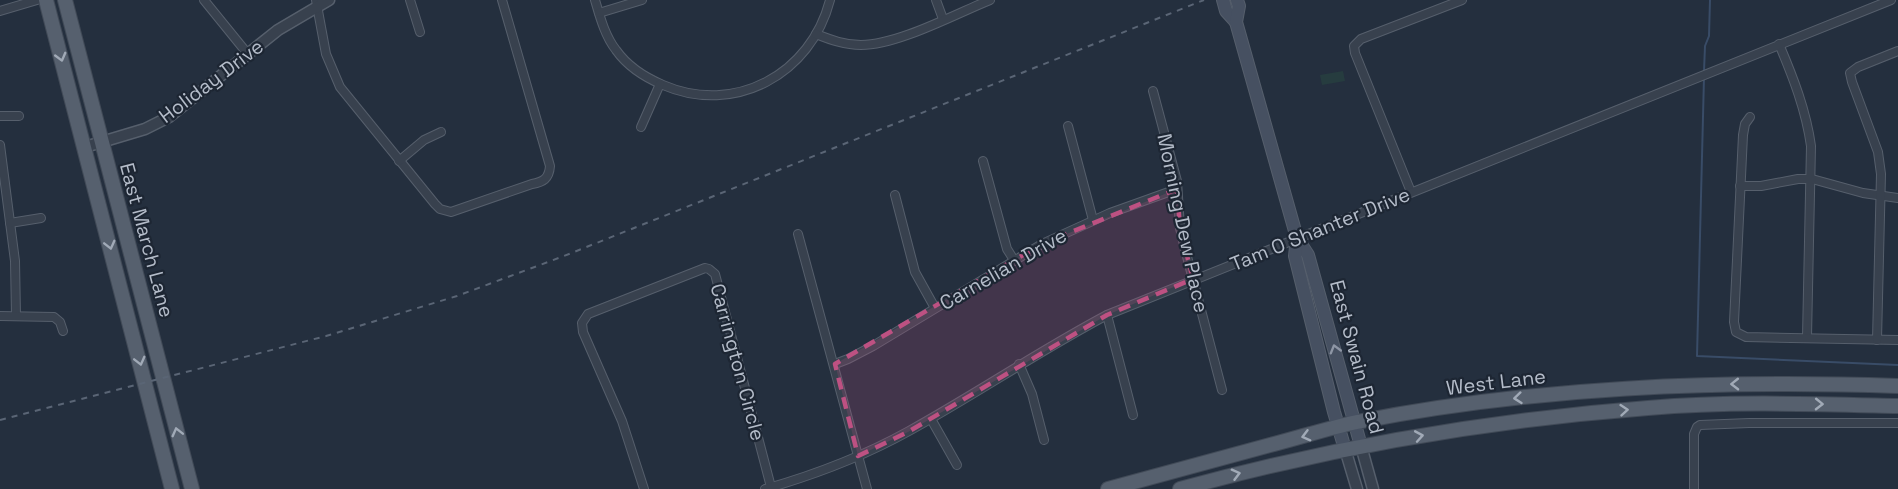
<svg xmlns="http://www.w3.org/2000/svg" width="1898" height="489" font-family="'Space Grotesk',sans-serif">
	<rect width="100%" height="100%" fill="#242f3e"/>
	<path fill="#263c3f" d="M1343,71L1345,81L1322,85L1320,75Z"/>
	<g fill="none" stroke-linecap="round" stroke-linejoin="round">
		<g stroke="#394c67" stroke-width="2">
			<path d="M1704,71L1705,46L1709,36L1710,0"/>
			<path d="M1704,77L1697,356L1898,365"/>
		</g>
		<g stroke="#565f6c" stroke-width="10">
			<g id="minor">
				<path d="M204,0L247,53"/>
				<path d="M316,0L326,54L340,87L435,204L440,209L451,212L532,184C543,182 549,179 550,166L502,0"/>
				<path d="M410,0L420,32"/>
				<path d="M595,0C600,17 605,36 616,50C628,67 644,77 663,85C735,116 811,74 830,0"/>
				<path d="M936,0L943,19"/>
				<path d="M0,11L37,0"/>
				<path d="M599,13L642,0"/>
				<path d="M816,34C831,40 845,45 861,45C898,45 955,14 990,0"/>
				<path d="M1779,44C1793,77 1806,110 1811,146L1807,337"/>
				<path d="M1153,91L1177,181L1180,228L1185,249L1222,390"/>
				<path d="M0,116H19"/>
				<path d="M1750,117L1745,124L1743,135L1734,322L1736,332L1746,337L1898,340"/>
				<path d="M1068,126L1093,220"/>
				<path d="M641,127L660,84"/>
				<path d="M0,145L15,261L16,316"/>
				<path d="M399,161L424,140L441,132"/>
				<path d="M983,161L1007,249L1014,260"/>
				<path d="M1740,186H1761L1798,179H1812L1863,193L1898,198"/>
				<path d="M1411,192L1355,53L1354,46L1361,39L1462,0"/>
				<path d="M895,195L915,272L935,308"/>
				<path d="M10,223L41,218"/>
				<path d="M798,234L867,489"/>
				<path d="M1107,315L1133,415"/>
				<path d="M0,316L54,317L60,322L63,331"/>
				<path d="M1877,340L1881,174L1878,152L1852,82L1850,73L1858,67L1898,51"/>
				<path d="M835,364L848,359L873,346L1042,244L1110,213L1177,189"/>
				<path d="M1019,364L1032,394L1044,440"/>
				<path d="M931,419L957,465"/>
				<path d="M644,489L622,421L583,332L582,323L588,314L705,268L709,269L715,274L771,487"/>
				<path d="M765,489C814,475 864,456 909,431C976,394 1039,351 1107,315L1891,0"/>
				<path d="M1694,489V434L1697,427L1700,425L1749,423H1898"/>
			</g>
		</g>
		<g stroke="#565f6c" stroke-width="13">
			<g id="tertiary">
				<path d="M85,147L145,129L169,117L278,30L329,0"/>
				<path d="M1361,446L1373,489"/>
				<path d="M1345,449L1357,489"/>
			</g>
		</g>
		<g stroke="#565f6c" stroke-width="14">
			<g id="secondary">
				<path d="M1223,0L1226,11L1236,22"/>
				<path d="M1237,0L1239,6L1236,22L1297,238L1308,255L1361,446"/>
				<path d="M1297,238L1295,256L1334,412L1345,449"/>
			</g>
		</g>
		<g stroke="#414a57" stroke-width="16">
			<g id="primary">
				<path d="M46,0L172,489"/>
				<path d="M65,0L192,489"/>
				<path d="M1108,489C1163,474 1218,459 1274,444C1301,437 1329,428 1357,422C1535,387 1717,380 1898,386"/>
				<path d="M1180,489C1333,447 1490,420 1648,408C1731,401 1815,404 1898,406"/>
			</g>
		</g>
		<use href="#minor" stroke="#38414e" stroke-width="8"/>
		<use href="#tertiary" stroke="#38414e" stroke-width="10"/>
		<use href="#secondary" stroke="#465061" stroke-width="12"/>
		<use href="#primary" stroke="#56606e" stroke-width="14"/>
		<path stroke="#5a6575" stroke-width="2" stroke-dasharray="6 6" stroke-linecap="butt" d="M0,420L326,336L457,296L564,256L1204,0"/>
	</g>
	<defs><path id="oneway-chevron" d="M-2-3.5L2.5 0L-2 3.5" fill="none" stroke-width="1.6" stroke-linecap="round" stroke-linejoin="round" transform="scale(1.5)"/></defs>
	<g stroke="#a1aab7">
		<use href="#oneway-chevron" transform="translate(61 57) rotate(75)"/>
		<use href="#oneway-chevron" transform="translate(110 245) rotate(76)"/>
		<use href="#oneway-chevron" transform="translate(140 361) rotate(76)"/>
		<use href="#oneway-chevron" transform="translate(1735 384) rotate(179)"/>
		<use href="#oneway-chevron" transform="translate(1518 398) rotate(174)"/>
		<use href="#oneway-chevron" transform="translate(1819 404) rotate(1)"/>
		<use href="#oneway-chevron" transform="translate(1624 410) rotate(-5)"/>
		<use href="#oneway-chevron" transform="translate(177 432) rotate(-104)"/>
		<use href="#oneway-chevron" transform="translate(1306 436) rotate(165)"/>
		<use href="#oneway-chevron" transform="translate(1419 436) rotate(-10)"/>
		<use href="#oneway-chevron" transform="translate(1236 474) rotate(-15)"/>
	</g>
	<use stroke="#8e96a5" href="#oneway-chevron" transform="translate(1335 349) rotate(-106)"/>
	<path fill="#bd5182" fill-opacity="0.2" stroke="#bd5182" stroke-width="4.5" stroke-dasharray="12 8" stroke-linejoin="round" d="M1177,189L1180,228L1193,279L1107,315L908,432L858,456L835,364L1042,244Z"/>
	<g text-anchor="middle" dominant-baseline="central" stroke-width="4.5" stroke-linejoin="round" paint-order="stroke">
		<g font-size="20" fill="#b4bcc9" stroke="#1d2633">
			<text transform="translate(211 81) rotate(-37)">Holiday Drive</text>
			<text transform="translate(1183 223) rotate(78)">Morning Dew Place</text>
			<text transform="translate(1320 229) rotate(-22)">Tam O Shanter Drive</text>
			<text transform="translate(147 240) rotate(75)">East March Lane</text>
			<text transform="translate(1003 269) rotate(-30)">Carnelian Drive</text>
			<text transform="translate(1357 357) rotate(75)">East Swain Road</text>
			<text transform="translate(738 362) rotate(75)">Carrington Circle</text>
			<text transform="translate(1496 382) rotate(-7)">West Lane</text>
		</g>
	</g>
</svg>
